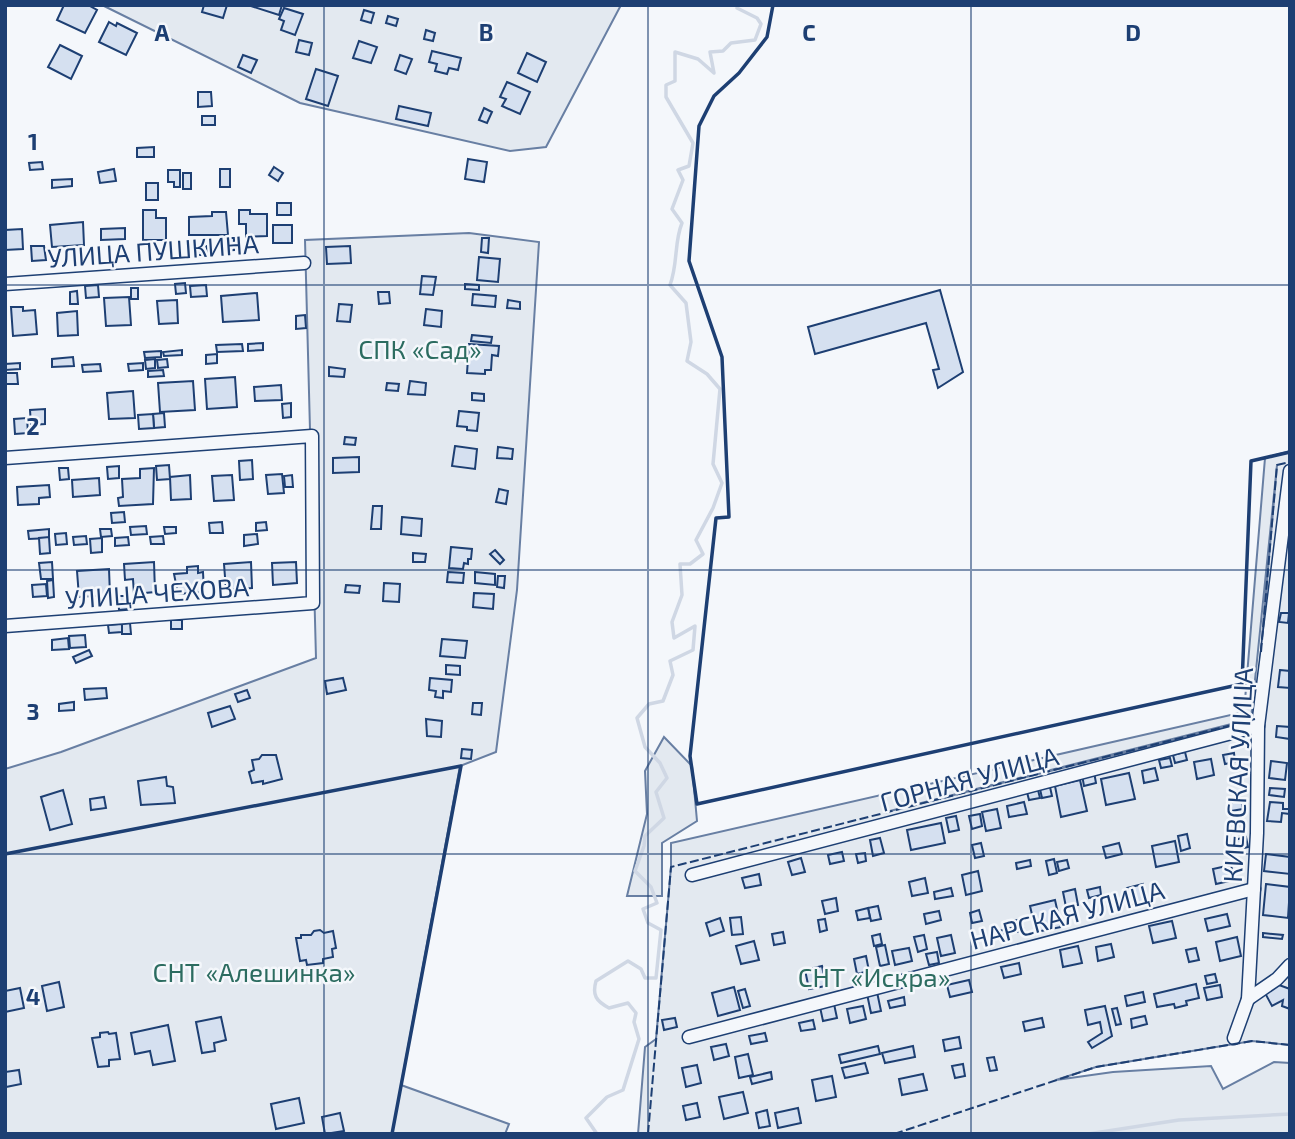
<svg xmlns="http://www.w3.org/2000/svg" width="1295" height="1139" font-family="'Exo 2',sans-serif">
	<rect width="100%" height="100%" fill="#f4f7fb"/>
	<g fill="#e3e9f0" stroke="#687fa3" stroke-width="2" fill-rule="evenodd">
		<path d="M102,5H621L546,147L510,151L300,103Z"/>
		<path d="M469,233L539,242L517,590L496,752L460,766L401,1085L509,1124L505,1134H5V769L61,752L316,658L305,240Z"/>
		<path d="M1290,451V1045L1252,1041L1096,1067L1056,1080L1113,1072L1211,1066L1223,1089L1274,1062L1290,1063V1134H638L645,1047L656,1039L671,867V843L1244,712L1265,458ZM1277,465L1255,720L886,812L1251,719Z"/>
		<path d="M664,737L692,766L697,821L662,843V896H627L647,814L645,771Z"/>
	</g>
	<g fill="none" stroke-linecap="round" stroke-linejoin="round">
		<g stroke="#cfd7e4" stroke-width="3.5">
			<path d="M597,1134L586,1118L607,1097L623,1090L639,1039L634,1022L636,1013L628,1003L609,1008C596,1001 592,995 596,981L628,961L641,969L645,978H656L661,930L648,923L643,909L657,903L651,887L635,871L644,846L645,836L664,818L656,792L667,778L660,763L645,747L637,718L649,704L663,701L673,675L670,661L693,650L695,626L674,638L672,622L682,595L680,564H690L703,554L696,540L713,508L722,483L713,464L720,389L707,374L687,361L691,342L686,303L670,285C678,264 674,242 682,223L672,209L683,180L678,170L689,166L693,143L666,97V85L675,81V52L698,59L714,73L710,52L723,51L731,43L755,40L761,24L757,18L737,8L738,5"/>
			<path d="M1088,1134L1179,1120L1290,1114"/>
		</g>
	</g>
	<g fill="#d5e0f0" stroke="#1d3f73" stroke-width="2">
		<path d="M64,5H88L97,10L85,33L57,20Z"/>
		<path d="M204,5H227L223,18L202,12Z"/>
		<path d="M248,5H282L279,15Z"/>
		<path d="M284,8L303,14L295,35L281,30L284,21L279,19Z"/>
		<path d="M364,10L374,13L371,23L361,20Z"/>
		<path d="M388,16L398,19L396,26L386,23Z"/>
		<path d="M109,22L116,26L117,23L137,33L126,55L99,42Z"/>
		<path d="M426,30L435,33L433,41L424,39Z"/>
		<path d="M299,40L312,43L309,55L296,52Z"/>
		<path d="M359,41L377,47L371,63L353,58Z"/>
		<path d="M60,45L82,56L71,79L48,67Z"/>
		<path d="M432,51L461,58L458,70L449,68L447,74L435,71L437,64L429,62Z"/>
		<path d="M527,53L546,62L537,82L518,73Z"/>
		<path d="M243,55L257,60L251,73L238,67Z"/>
		<path d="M400,55L412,59L406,74L395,70Z"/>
		<path d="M316,69L338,76L328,106L306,99Z"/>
		<path d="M507,82L530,92L520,114L502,106L506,99L500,97Z"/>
		<path d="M198,92H211L212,106L198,107Z"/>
		<path d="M399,106L431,113L428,126L396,119Z"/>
		<path d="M484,108L492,112L487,123L479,120Z"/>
		<rect x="202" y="116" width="13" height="9"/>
		<path d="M154,147V157H137V148Z"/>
		<path d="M468,159L487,162L484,182L465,179Z"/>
		<path d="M42,162L43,169L30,170L29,163Z"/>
		<path d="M274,167L283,173L278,181L269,175Z"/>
		<path d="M114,169L116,181L100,183L98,172Z"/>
		<rect x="220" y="169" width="10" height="18"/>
		<path d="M168,170H180V187H174V182H168Z"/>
		<rect x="183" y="173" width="8" height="16"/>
		<path d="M72,179V186L52,188V180Z"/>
		<rect x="146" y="183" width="12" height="17"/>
		<rect x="277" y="203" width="14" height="12"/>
		<path d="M143,210H156V218H166V240H143Z"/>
		<path d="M239,210H250V214H267V236L246,237V224H239Z"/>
		<path d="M212,212H226L228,235H189V217L212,216Z"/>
		<path d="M83,222L84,245L52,247L50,225Z"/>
		<rect x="273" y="225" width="19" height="18"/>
		<path d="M125,228V239L101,240V229Z"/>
		<path d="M22,229L23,249L5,250V230Z"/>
		<path d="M222,238H234V250L222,251Z"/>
		<path d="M482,238H489L488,253L481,252Z"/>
		<path d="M31,246H44L46,260L32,261Z"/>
		<path d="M207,246V255H197L198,247Z"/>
		<path d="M350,246L351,263L327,264L326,247Z"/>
		<path d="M479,257L500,259L498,282L477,280Z"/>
		<path d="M422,276L436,277L433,295L420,294Z"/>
		<path d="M185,283L186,293L176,294L175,284Z"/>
		<path d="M465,284L479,285V290L465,289Z"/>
		<path d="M98,285L99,297L86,298L85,286Z"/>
		<path d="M206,285L207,296L191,297L190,286Z"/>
		<rect x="131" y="288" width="7" height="11"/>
		<path d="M940,290L963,372L938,388L933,370L939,369L926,323L815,354L808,327Z"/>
		<path d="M77,291L78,304H70V292Z"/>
		<path d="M378,292H389L390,303L379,304Z"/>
		<path d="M257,293L259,320L223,322L221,296Z"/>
		<path d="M473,294L496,296L495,307L472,305Z"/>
		<path d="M129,297L131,325L106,326L104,298Z"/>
		<path d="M177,300L178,323L159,324L157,301Z"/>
		<path d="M508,300L520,302V309L507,308Z"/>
		<path d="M339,304L352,305L350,322L337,321Z"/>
		<path d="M11,307H23V311L35,310L37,334L13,336Z"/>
		<path d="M426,309L442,311L441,327L424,325Z"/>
		<path d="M77,311L78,335L58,336L57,313Z"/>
		<path d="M305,315L306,328L296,329V316Z"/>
		<path d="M472,335L492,337L491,343L471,341Z"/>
		<path d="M263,343V350L248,351V344Z"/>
		<path d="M242,344L243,351L217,352L216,345Z"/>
		<path d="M469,344L499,346L498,356L492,355L491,370H485V374L467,373Z"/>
		<path d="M182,350V355L164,356L163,352Z"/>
		<path d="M161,351V357L145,358L144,352Z"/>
		<path d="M217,354V363L206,364V355Z"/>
		<path d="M73,357L74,366L52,367V359Z"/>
		<path d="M155,359V368L146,369L145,360Z"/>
		<path d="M167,359L168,367L158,368L157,360Z"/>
		<path d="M20,363V369L5,370V364Z"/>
		<path d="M143,363V370L129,371L128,364Z"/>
		<path d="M100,364L101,371L83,372L82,365Z"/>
		<path d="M329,367L345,369L344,377L329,376Z"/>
		<path d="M163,370L164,376L148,377V371Z"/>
		<path d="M5,373H17L18,384H6Z"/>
		<path d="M235,377L237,407L207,409L205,379Z"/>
		<path d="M193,381L195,410L160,412L158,383Z"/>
		<path d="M410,381L426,383L425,395L408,394Z"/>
		<path d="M387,383L399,384L398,391L386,390Z"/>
		<path d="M281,385L282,400L255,401L254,387Z"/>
		<path d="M133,391L135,418L109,419L107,393Z"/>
		<path d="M472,393L484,394V401L472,400Z"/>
		<path d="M291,403V417L283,418L282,404Z"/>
		<path d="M45,409V424L31,425L30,410Z"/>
		<path d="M459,411L479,413L477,431L467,430V427L457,426Z"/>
		<path d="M164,413L165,427L154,428L153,414Z"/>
		<path d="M153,414L154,428L139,429L138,415Z"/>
		<path d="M27,418L28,433L15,434L14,419Z"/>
		<path d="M345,437L356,438L355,445L344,444Z"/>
		<path d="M455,446L477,449L475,469L452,466Z"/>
		<path d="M498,447L513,449L512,459L497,458Z"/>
		<path d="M359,457V472L333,473V458Z"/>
		<path d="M252,460L253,479L240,480L239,461Z"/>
		<path d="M169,465L170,479L157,480L156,466Z"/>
		<path d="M119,466V478L108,479L107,467Z"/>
		<path d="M59,468H68L69,479L60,480Z"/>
		<path d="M154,468L153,504L119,506L118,498L123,497L122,479L140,478V469Z"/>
		<path d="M282,474L284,493L268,494L266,475Z"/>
		<path d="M190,475L191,499L171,500L170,477Z"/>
		<path d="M232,475L234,500L214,501L212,476Z"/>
		<path d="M292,475L293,487H285L284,476Z"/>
		<path d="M99,478L100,495L73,497L72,480Z"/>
		<path d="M49,485L50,497L39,498V504L18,505L17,487Z"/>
		<path d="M499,489L508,491L506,504L496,502Z"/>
		<path d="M373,506H382L381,529H371Z"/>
		<path d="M124,512L125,522L112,523L111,513Z"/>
		<path d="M402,517L422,519L421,536L401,534Z"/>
		<path d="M222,522L223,533H210L209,523Z"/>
		<path d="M266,522L267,530L256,531V523Z"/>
		<path d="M146,526L147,534L131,535L130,527Z"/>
		<path d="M164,527H176V533L165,534Z"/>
		<path d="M49,529V538L29,539L28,531Z"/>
		<path d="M100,529H111L112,536L101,537Z"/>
		<path d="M66,533L67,544L56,545L55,534Z"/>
		<path d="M257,534L258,544L244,546V535Z"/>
		<path d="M86,536L87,544L74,545L73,537Z"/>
		<path d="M163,536L164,544H151L150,537Z"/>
		<path d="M49,537L50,553L40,554L39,538Z"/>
		<path d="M128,537L129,545L115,546V538Z"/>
		<path d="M102,538V552L91,553L90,539Z"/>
		<path d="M451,547L472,549L471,559H468V564L464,563L463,569L449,568Z"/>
		<path d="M495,550L504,560L500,564L490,554Z"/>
		<path d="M413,553L426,554L425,562H413Z"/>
		<path d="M52,562L53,579H41L39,563Z"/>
		<path d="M154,562L155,592L134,594L133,579L125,580L124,564Z"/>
		<path d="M251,562L252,588L226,590L224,564Z"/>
		<path d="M296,562L297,583L273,585L272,563Z"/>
		<path d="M198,566V573L203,572L204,592L178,594L174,574L187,573V567Z"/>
		<path d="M109,569L110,595L79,597L77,571Z"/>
		<path d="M448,572L464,573L463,583L447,582Z"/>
		<path d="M475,572L495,574V585L475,583Z"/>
		<path d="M498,576H505L504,588L497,587Z"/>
		<path d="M53,580L54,597L48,598L47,581Z"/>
		<path d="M384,583L400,584L399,602L383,601Z"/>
		<path d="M46,584L47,596L33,597L32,585Z"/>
		<path d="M346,585L360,586L359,593L345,592Z"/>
		<path d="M474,593L494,594L493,609L473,607Z"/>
		<path d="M118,596H128L129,609L119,610Z"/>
		<path d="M1281,613H1289L1288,623L1279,622Z"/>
		<rect x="171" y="620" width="11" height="9"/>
		<path d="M130,623L131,634H122V624Z"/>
		<path d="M122,624V632L109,633L108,625Z"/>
		<path d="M85,635L86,647L70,648L69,636Z"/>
		<path d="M68,638L69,649L52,650V640Z"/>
		<path d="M442,639L467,641L465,658L440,656Z"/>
		<path d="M89,650L92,656L76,663L73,657Z"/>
		<path d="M446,665L460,666V675L446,674Z"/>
		<path d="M1280,670L1290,671V688L1278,687Z"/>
		<path d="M343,678L346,690L327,694L325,681Z"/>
		<path d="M430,678L452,680L451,692L443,691V698L435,697L436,691L429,690Z"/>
		<path d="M106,688L107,698L85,700L84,689Z"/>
		<path d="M247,690L250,698L238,702L235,694Z"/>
		<path d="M74,702V710L59,711V704Z"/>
		<path d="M473,703H482L481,715L472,714Z"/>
		<path d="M230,706L235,719L212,727L208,713Z"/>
		<path d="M426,719L442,721L441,737L427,736Z"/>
		<path d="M1277,726L1290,727V739L1276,737Z"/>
		<path d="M462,749L472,750L471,759L461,758Z"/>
		<path d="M1185,752L1187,760L1175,763L1173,755Z"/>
		<path d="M1234,753L1235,762L1225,764L1223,755Z"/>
		<path d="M262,755H276L282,779L263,784V781L252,783L249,772L254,770L252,760L259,759Z"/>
		<path d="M1170,758L1172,766L1161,768L1159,760Z"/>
		<path d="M1211,759L1214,775L1197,779L1194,762Z"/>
		<path d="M1271,761L1287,763L1285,780L1269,778Z"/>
		<path d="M1155,768L1158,780L1144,783L1142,771Z"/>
		<path d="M1094,772L1096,783L1084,786L1082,775Z"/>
		<path d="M1129,773L1135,799L1106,805L1101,779Z"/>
		<path d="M166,777L167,786L173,787L175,803L141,805L138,781Z"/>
		<path d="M1080,780L1087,811L1061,817L1055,786Z"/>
		<path d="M1050,787L1052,796L1042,798L1040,789Z"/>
		<path d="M1270,788L1285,789L1284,797L1269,795Z"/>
		<path d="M63,790L72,824L50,830L41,797Z"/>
		<path d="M1038,790L1040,798L1029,800L1027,792Z"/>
		<path d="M104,797L106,808L91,810L90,799Z"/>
		<path d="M1241,800L1243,809L1231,811L1229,803Z"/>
		<path d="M1024,802L1027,814L1009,817L1007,806Z"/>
		<path d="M1270,802L1283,803V809H1290V814L1282,813L1281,822L1267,821Z"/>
		<path d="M997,809L1001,828L986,831L982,812Z"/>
		<path d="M980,814L982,826L972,829L969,816Z"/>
		<path d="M956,816L959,830L949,832L946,818Z"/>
		<path d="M941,823L945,843L911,850L907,830Z"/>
		<path d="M1187,834L1190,848L1181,851L1178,836Z"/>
		<path d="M1246,837L1248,847L1236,850L1234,840Z"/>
		<path d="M880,838L884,853L873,856L870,840Z"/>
		<path d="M1175,841L1179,862L1156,867L1152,846Z"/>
		<path d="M981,843L984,856L975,858L972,845Z"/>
		<path d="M1119,843L1122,854L1106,858L1103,847Z"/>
		<path d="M842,852L844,861L830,864L828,855Z"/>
		<path d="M865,853L866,861L858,863L856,854Z"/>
		<path d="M1266,854L1290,857V874L1264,871Z"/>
		<path d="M801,858L805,872L792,875L788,862Z"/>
		<path d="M1054,859L1057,873L1049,875L1046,861Z"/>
		<path d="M1030,860L1031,866L1017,869L1016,863Z"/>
		<path d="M1067,860L1069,868L1059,871L1057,862Z"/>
		<path d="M1231,865L1234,880L1216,884L1213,869Z"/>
		<path d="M978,871L982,891L966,895L962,875Z"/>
		<path d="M759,874L761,885L745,888L742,878Z"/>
		<path d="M925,878L928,893L912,896L909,882Z"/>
		<path d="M1143,884L1147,901L1130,905L1127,888Z"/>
		<path d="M1266,884L1290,887L1288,918L1263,915Z"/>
		<path d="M1100,887L1101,895L1089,898L1087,890Z"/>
		<path d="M951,888L953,896L935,899L934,892Z"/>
		<path d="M1075,889L1078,905L1066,907L1063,892Z"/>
		<path d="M836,898L838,911L825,914L822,901Z"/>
		<path d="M1055,900L1061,927L1036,932L1030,906Z"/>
		<path d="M878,906L881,919L871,921L868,908Z"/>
		<path d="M868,908L870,918L858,920L856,911Z"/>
		<path d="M979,910L982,921L972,923L970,913Z"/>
		<path d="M939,911L941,920L926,924L924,914Z"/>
		<path d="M1227,914L1230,926L1208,931L1205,919Z"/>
		<path d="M741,917L743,934L732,935L730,918Z"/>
		<path d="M720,918L724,931L710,936L706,923Z"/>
		<path d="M825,919L827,930L820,932L818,920Z"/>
		<path d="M1021,919L1024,931L1016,932L1014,921Z"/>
		<path d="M1172,921L1176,938L1153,943L1149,926Z"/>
		<path d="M1011,928L1012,933L996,936L995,932Z"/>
		<path d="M320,930L324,933L333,931L336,948L332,949L333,957L323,959V963L307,965L306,960L300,961L296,938H301V935H311L314,931Z"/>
		<path d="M783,932L785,943L774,945L772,934Z"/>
		<path d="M1263,933L1283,935L1282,939L1263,937Z"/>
		<path d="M880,934L882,944L874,946L872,936Z"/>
		<path d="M924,935L927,949L918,952L914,937Z"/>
		<path d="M951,935L955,953L941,956L937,938Z"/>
		<path d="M1237,937L1241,956L1220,961L1216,942Z"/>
		<path d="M754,941L759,960L741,964L736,946Z"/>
		<path d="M1111,944L1114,957L1098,961L1096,947Z"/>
		<path d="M885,945L889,964L880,966L876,947Z"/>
		<path d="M1078,946L1082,963L1063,967L1060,950Z"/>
		<path d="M909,948L912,961L895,965L892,951Z"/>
		<path d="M1196,948L1199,960L1189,962L1186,950Z"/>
		<path d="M937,952L939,963L929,965L926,954Z"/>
		<path d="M866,956L869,971L857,974L854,959Z"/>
		<path d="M1019,963L1021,974L1004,978L1001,967Z"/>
		<path d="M822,966L826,986L809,989L805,970Z"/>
		<path d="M1215,974L1217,982L1207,984L1205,976Z"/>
		<path d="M969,980L972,992L950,997L947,985Z"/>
		<path d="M59,982L64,1007L47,1011L42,986Z"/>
		<path d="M1196,984L1199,998L1186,1001L1187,1005L1175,1008L1174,1004L1157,1007L1154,994Z"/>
		<path d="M1220,985L1222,997L1207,1000L1204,988Z"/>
		<path d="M1279,985L1290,989V1009L1282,1006L1283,1000L1272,1006L1265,993Z"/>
		<path d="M734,987L740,1010L718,1016L712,993Z"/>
		<path d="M20,988L24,1008L5,1012V991Z"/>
		<path d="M745,989L750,1006L743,1008L738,991Z"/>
		<path d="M877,992L881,1011L871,1013L867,994Z"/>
		<path d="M1143,992L1145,1002L1127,1006L1125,996Z"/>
		<path d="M904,997L905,1005L890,1008L888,1001Z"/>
		<path d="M834,1004L837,1018L823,1021L820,1007Z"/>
		<path d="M863,1006L866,1019L850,1023L847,1009Z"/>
		<path d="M1105,1006L1112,1036L1092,1048L1088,1042L1102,1033L1100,1022L1088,1025L1085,1010Z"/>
		<path d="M1117,1008L1121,1024L1116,1025L1112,1009Z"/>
		<path d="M1145,1016L1147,1024L1132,1028L1131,1019Z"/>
		<path d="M221,1017L226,1040L214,1043L215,1051L202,1053L196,1022Z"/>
		<path d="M675,1018L677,1027L664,1030L662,1020Z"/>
		<path d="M1042,1018L1044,1027L1025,1031L1023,1022Z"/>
		<path d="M813,1020L815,1029L801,1031L799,1023Z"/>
		<path d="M168,1025L175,1061L153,1065L150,1051L135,1054L131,1033Z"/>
		<path d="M108,1032L109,1034L116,1033L120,1059L109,1060V1066L98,1067L92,1038L100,1037V1033Z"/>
		<path d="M765,1033L767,1041L751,1044L749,1036Z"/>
		<path d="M959,1037L961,1048L945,1051L943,1040Z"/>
		<path d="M726,1044L729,1056L714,1060L711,1047Z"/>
		<path d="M878,1046L880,1054L841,1063L839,1055Z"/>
		<path d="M913,1046L915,1057L885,1063L882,1053Z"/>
		<path d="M748,1054L753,1075L739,1078L735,1057Z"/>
		<path d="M994,1057L997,1070L990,1071L987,1058Z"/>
		<path d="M865,1063L868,1073L845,1078L842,1068Z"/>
		<path d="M963,1064L965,1076L955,1078L952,1066Z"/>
		<path d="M697,1065L701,1083L686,1087L682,1068Z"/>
		<path d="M19,1070L21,1084L6,1087L5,1072Z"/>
		<path d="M771,1072L772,1079L752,1084L750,1077Z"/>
		<path d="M923,1074L927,1090L902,1095L899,1079Z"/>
		<path d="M832,1076L836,1097L816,1101L812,1080Z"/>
		<path d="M743,1092L748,1113L724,1119L719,1097Z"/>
		<path d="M299,1098L304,1123L276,1129L271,1104Z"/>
		<path d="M697,1103L700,1117L686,1120L683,1106Z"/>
		<path d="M798,1108L801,1123L778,1128L775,1113Z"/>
		<path d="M767,1110L770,1126L759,1128L756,1113Z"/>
		<path d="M340,1113L344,1131L325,1134L322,1117Z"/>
	</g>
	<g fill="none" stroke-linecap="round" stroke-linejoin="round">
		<g stroke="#1d3f73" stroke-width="15">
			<g id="street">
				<path d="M5,284L304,263"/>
				<path d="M5,458L312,436L313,603L5,626"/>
				<path d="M692,875L1258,726"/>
				<path d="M1248,999L1277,979L1290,965"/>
				<path d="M689,1037L1254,889"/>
				<path d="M1234,1038L1248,999L1257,833L1258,726L1290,471"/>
			</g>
		</g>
		<use href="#street" stroke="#f4f7fb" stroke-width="12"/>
		<g stroke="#1d3f73" stroke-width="2" stroke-dasharray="9 3.5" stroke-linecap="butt">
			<path d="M1261,652L1277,465L1290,462"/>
			<path d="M648,1134L671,867L1255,719"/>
			<path d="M894,1134L1096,1067L1252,1041L1290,1045"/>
		</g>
		<g stroke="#1d3f73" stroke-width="3.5">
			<path d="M773,5L767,37L739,73L714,96L699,126L689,261L722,357L729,517L716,518L690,756L697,804L1242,684L1251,461L1290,452"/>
			<path d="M5,854L461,766L392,1134"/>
		</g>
	</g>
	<path fill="none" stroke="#1d3f73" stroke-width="2" stroke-opacity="0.55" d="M324,5V1134M648,5V1134M971,5V1134M5,285H1290M5,570H1290M5,854H1290"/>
	<g text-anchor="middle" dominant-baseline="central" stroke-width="5" stroke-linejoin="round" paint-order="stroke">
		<g font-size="26" fill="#1d3f73" stroke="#f4f7fb">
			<text transform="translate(153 250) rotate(-4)">УЛИЦА ПУШКИНА</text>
			<text transform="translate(157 592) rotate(-4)">УЛИЦА ЧЕХОВА</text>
			<text transform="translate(1237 775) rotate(-87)">КИЕВСКАЯ УЛИЦА</text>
			<text transform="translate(969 778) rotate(-15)">ГОРНАЯ УЛИЦА</text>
			<text transform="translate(1067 914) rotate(-15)">НАРСКАЯ УЛИЦА</text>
		</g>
		<g font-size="26" fill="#2c6c60" stroke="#f4f7fb">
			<text x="420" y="348">СПК «Сад»</text>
			<text x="254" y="971">СНТ «Алешинка»</text>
			<text x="874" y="976">СНТ «Искра»</text>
		</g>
	</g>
	<g font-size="23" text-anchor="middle" font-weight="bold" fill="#1d3f73" stroke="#f4f7fb" stroke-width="5" stroke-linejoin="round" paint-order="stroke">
		<text x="162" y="41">A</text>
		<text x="486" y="41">B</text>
		<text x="809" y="41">C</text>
		<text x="1133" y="41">D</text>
		<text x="33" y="150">1</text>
		<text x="33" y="435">2</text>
		<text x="33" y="720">3</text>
		<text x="33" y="1005">4</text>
	</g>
	<rect width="1295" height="1139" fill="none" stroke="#1d3f73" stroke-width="14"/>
</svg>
